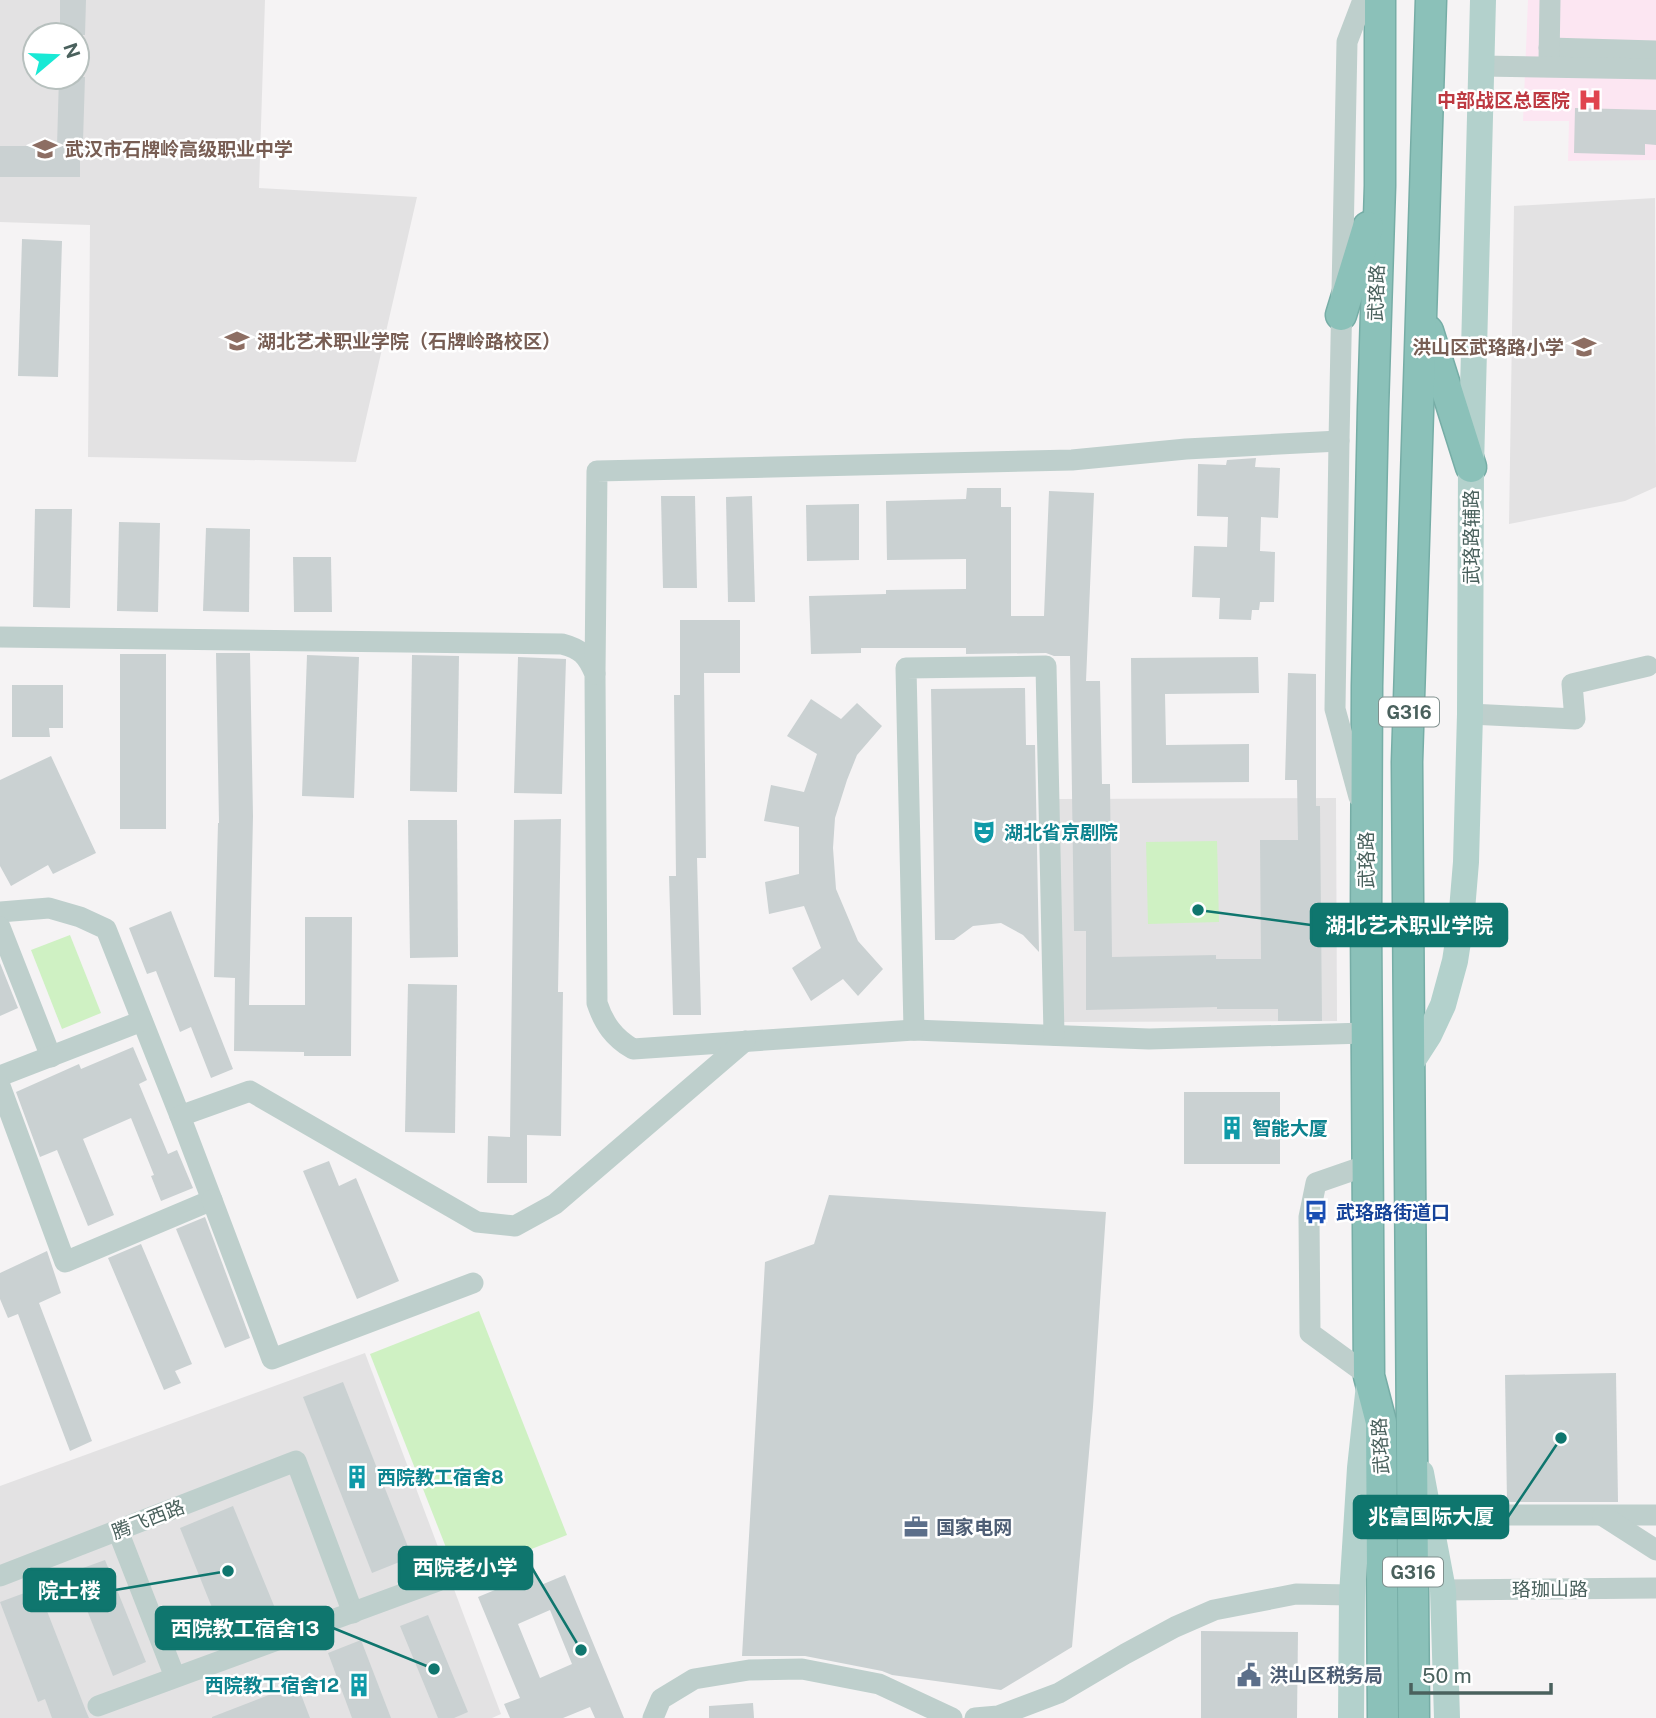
<svg xmlns="http://www.w3.org/2000/svg" width="1656" height="1718" font-family="'Public Sans','Noto Sans SC',sans-serif">
	<rect width="100%" height="100%" fill="#f5f3f4"/>
	<g fill="#e3e2e3" fill-rule="evenodd">
		<path d="M0,0H265L259,188L417,197L356,462L88,457L90,225L0,222ZM35,35H77V77H35Z"/>
		<path d="M1655,198L1656,487L1625,501L1509,524L1514,206Z"/>
		<path d="M1336,798L1337,1021L1060,1022L1059,799Z"/>
		<path d="M365,1353L501,1714L492,1718H0V1486Z"/>
	</g>
	<path fill="#fce6f2" d="M1528,0H1656V160L1568,161L1569,121H1523Z"/>
	<g fill="#cff1c3">
		<path d="M1217,841L1219,922L1148,924L1146,842Z"/>
		<path d="M70,935L101,1013L62,1029L31,950Z"/>
		<path d="M479,1311L567,1535L458,1578L370,1354Z"/>
	</g>
	<g fill="#cad1d2" fill-rule="evenodd">
		<path d="M60,0H86L85,35H60Z"/>
		<path d="M59,77H85L83,141L80,140V177H0V146H57Z"/>
		<path d="M1575,108L1656,110V145L1645,144V155L1574,153Z"/>
		<path d="M22,239L62,241L58,377L18,376Z"/>
		<path d="M1256,458L1255,467L1280,468L1278,518L1261,517L1260,551L1275,552L1274,602H1260L1259,610H1252L1251,620L1219,619L1220,598L1192,597L1194,546L1227,547L1228,517L1197,516L1198,464L1226,465L1227,460Z"/>
		<path d="M967,488H1001V507H1011V616H1044L1049,491L1094,493L1086,681H1100L1102,784H1110L1112,957L1216,955V959H1261L1260,840H1298L1297,780H1285L1288,673L1316,674V806H1320L1322,1021H1278V1009H1217V1007L1086,1010V931H1074L1070,656H1054L1046,653L966,654V648H861V653L811,654L809,596L886,594V590L966,589V559L887,560L886,501L966,499Z"/>
		<path d="M661,496H695L697,588H663Z"/>
		<path d="M752,496L755,602H728L726,497Z"/>
		<path d="M859,504V560L807,561L806,505Z"/>
		<path d="M35,509H72L70,608L33,607Z"/>
		<path d="M119,522L160,523L158,612L117,611Z"/>
		<path d="M206,528L250,529L249,612L203,611Z"/>
		<path d="M293,557H331L332,612H294Z"/>
		<path d="M680,620H740V673H704L706,858H697L701,1015H673L669,876H676L674,695H680Z"/>
		<path d="M216,653H250L253,816L249,1005H305V917H352L351,1056H304V1052L234,1051L235,978L214,977L218,823H219Z"/>
		<rect x="120" y="654" width="46" height="175"/>
		<path d="M307,655L359,657L354,798L302,796Z"/>
		<path d="M412,655L459,656L457,792L410,791Z"/>
		<path d="M518,657L566,659L562,794L514,793Z"/>
		<path d="M1258,657L1259,693L1165,694L1166,745L1249,744V782L1132,783L1131,658Z"/>
		<path d="M12,685H63V728H49L50,737H12Z"/>
		<path d="M1025,688L1026,745H1035L1039,952L1023,935L1001,923L973,926L954,940H935L931,689Z"/>
		<path d="M811,699L841,719L857,703L882,726L857,755L847,780L835,818L833,848L836,889L858,941L883,969L858,996L843,979L811,1001L792,968L821,948L804,906L769,914L765,882L799,874V827L764,821L771,785L804,792L817,754L787,736Z"/>
		<path d="M51,756L96,853L53,874L48,865L11,886L0,866V780Z"/>
		<path d="M561,819L558,992H563L561,1136L527,1135V1183H487L488,1136L510,1137L514,820Z"/>
		<path d="M408,820H457L458,957L410,958Z"/>
		<path d="M171,911L233,1069L211,1078L191,1027L180,1032L156,971L147,974L129,928Z"/>
		<path d="M0,963L18,1008L0,1016Z"/>
		<path d="M408,984L457,985L455,1133L405,1132Z"/>
		<path d="M133,1047L147,1080L139,1084L168,1154L177,1150L193,1188L161,1201L151,1176L154,1175L131,1118L83,1139L114,1215L88,1226L57,1150L40,1157L16,1092L79,1064L81,1069Z"/>
		<rect x="1184" y="1092" width="96" height="72"/>
		<path d="M329,1161L339,1186L356,1178L399,1281L357,1299L303,1171Z"/>
		<path d="M829,1195L1106,1212L1093,1407L1072,1647L1001,1690L892,1675L882,1671L805,1656H742L765,1262L814,1244Z"/>
		<path d="M205,1217L250,1338L225,1348L176,1229Z"/>
		<path d="M141,1244L192,1364L175,1371L181,1383L164,1390L108,1258Z"/>
		<path d="M47,1251L61,1293L39,1303L92,1441L70,1451L18,1314L8,1318L0,1299V1273Z"/>
		<path d="M1616,1373L1618,1502H1507L1505,1375Z"/>
		<path d="M343,1382L412,1557L372,1573L303,1397Z"/>
		<path d="M233,1506L277,1613L223,1635L180,1528Z"/>
		<path d="M530,1558L541,1585L565,1575L624,1718H595L590,1707L563,1718H510L504,1704L520,1698L478,1597L517,1581L511,1566ZM550,1610L572,1664L540,1678L518,1624Z"/>
		<path d="M105,1560L146,1662L113,1676L72,1572Z"/>
		<path d="M38,1588L86,1711L89,1718H52L45,1699L38,1702L0,1602Z"/>
		<path d="M428,1615L468,1712L454,1718H438L400,1626Z"/>
		<path d="M1201,1631L1298,1632L1297,1718H1201Z"/>
		<path d="M361,1640L391,1718H352L328,1653Z"/>
		<path d="M297,1684L310,1718H212V1717Z"/>
		<path d="M753,1703L754,1718H709V1706Z"/>
	</g>
	<g fill="none" stroke-linecap="round" stroke-linejoin="round">
		<g stroke="#76ada6" stroke-width="33">
			<g id="highway">
				<path d="M1380,0V186L1373,408L1367,686L1366,924L1369,1376L1381,1422L1383,1718"/>
				<path d="M1341,315L1368,227"/>
				<path d="M1428,331L1471,467"/>
				<path d="M1414,1718L1407,762L1431,0"/>
			</g>
		</g>
		<g stroke="#becfcc" stroke-width="21">
			<path d="M1549,48L1656,51"/>
			<path d="M1549,61L1550,0"/>
			<path d="M1481,66L1656,69"/>
			<path d="M0,637L562,644C581,649 587,655 595,674L597,1003C604,1024 614,1038 633,1049L914,1030L1149,1039L1366,1033"/>
			<path d="M595,674L597,471L1072,460L1186,449L1339,441"/>
			<path d="M1470,714L1575,719L1572,684L1648,666"/>
			<path d="M1359,797L1335,709L1339,441L1347,42L1363,0"/>
			<path d="M0,912L49,908L80,917L106,929L180,1116"/>
			<path d="M0,927L51,1057"/>
			<path d="M914,1030L906,668L1046,666L1054,1035"/>
			<path d="M0,1076L142,1021"/>
			<path d="M0,1086L65,1262L212,1200L180,1116L250,1091L477,1222L515,1226L555,1204L745,1041"/>
			<path d="M1368,1165L1316,1183L1309,1217L1310,1333L1369,1376"/>
			<path d="M212,1200L272,1359L473,1283"/>
			<path d="M1429,1515H1656"/>
			<path d="M1603,1516L1656,1550"/>
			<path d="M118,1531L175,1677"/>
			<path d="M0,1576L296,1461L353,1613"/>
			<path d="M1443,1590L1656,1588"/>
			<path d="M98,1706L438,1581"/>
			<path d="M653,1718L661,1699L694,1679L749,1670L802,1669L879,1684L952,1718"/>
			<path d="M975,1718L998,1716L1059,1693L1125,1654L1175,1627L1214,1610L1296,1594L1352,1595"/>
		</g>
		<g stroke="#b3d1cc" stroke-width="26">
			<path d="M1411,1063L1429,1035L1443,1005L1455,961L1461,922L1466,862L1470,714L1471,467L1483,0"/>
			<path d="M1421,1473L1443,1590L1447,1718"/>
			<path d="M1351,1718L1352,1595L1360,1468L1369,1385"/>
		</g>
		<use href="#highway" stroke="#8bc1b9" stroke-width="30"/>
	</g>
	<defs>
		<g id="hospital-bare" transform="scale(1.89)"><path d="M-5-5h3v3.5h4V-5h3V5h-3V1.5h-4V5h-3Z" fill="#e0444e" stroke="#fff" stroke-width="2.5" paint-order="stroke"/></g>
		<g id="school-bare" transform="scale(1.89)"><path d="M0-5L7-2L0 1L-7-2ZM-4 1L0 2.5L4 1V4Q0 6-4 4Z" fill="#8d6e63" stroke="#fff" stroke-width="2.5" paint-order="stroke"/></g>
		<g id="theatre-bare" transform="scale(1.89)"><path d="M-5-5.5Q0-4 5-5.5V0Q5 5 0 6Q-5 5-5 0ZM-3.3-2.5H-1v1.5H-3.3ZM1-2.5H3.3v1.5H1ZM-2.8 1Q0 5.5 2.8 1Z" fill="#0f9aa8" stroke="#fff" stroke-width="2.5" paint-order="stroke"/></g>
		<g id="building-bare" transform="scale(1.89)"><path d="M-4-6H4V6H1V3H-1V6H-4ZM-2.5-4.3h1.7v1.8h-1.7ZM.8-4.3h1.7v1.8H.8ZM-2.5-1h1.7V.8h-1.7ZM.8-1h1.7V.8H.8Z" fill="#0f9aa8" stroke="#fff" stroke-width="2.5" paint-order="stroke"/></g>
		<g id="bus-bare" transform="scale(1.89)"><path d="M-5-6H5V4H4V6H2V4H-2V6H-4V4H-5ZM-3.5-4V0h7V-4ZM-3.5 1.2v1.5H-2V1.2ZM2 1.2v1.5H3.5V1.2Z" fill="#1a4fb4" stroke="#fff" stroke-width="2.5" paint-order="stroke"/></g>
		<g id="office-bare" transform="scale(1.89)"><path d="M-6-3h4V-5.5h4V-3h4V5H-6ZM-1-4.5V-3h2v-1.5ZM-6 0V1H6V0Z" fill="#5c6f8a" stroke="#fff" stroke-width="2.5" paint-order="stroke"/></g>
		<g id="civic-bare" transform="scale(1.89)"><path d="M-.6-6.5H3V-4.5H.6V-3L4-1V1h2V6H-6V1h2V-1L-.6-3ZM-1.2 2.5V6h2.4V2.5Z" fill="#5c6f8a" stroke="#fff" stroke-width="2.5" paint-order="stroke"/></g>
	</defs>
	<g fill-rule="evenodd">
		<use href="#hospital-bare" x="1590" y="100"/>
		<use href="#school-bare" x="45" y="149"/>
		<use href="#school-bare" x="237" y="341"/>
		<use href="#school-bare" x="1584" y="347"/>
		<use href="#theatre-bare" x="984" y="832"/>
		<use href="#building-bare" x="1232" y="1128"/>
		<use href="#bus-bare" x="1316" y="1212"/>
		<use href="#building-bare" x="357" y="1477"/>
		<use href="#office-bare" x="916" y="1527"/>
		<use href="#civic-bare" x="1249" y="1675"/>
		<use href="#building-bare" x="359" y="1685"/>
	</g>
	<g text-anchor="middle" dominant-baseline="central" stroke-width="5" stroke-linejoin="round" paint-order="stroke">
		<g fill="#fff" stroke="#80908e" stroke-width="2">
			<rect x="1379" y="697.5" width="60" height="29" rx="5"/>
			<rect x="1383" y="1557.5" width="60" height="29" rx="5"/>
		</g>
		<g font-size="18" font-weight="bold" fill="#4a615d">
			<text x="1409" y="712">G316</text>
			<text x="1413" y="1572">G316</text>
		</g>
		<g font-size="19" font-weight="bold" fill="#be3a42" stroke="#fff" text-anchor="end">
			<text x="1570" y="100">中部战区总医院</text>
		</g>
		<g font-size="19" font-weight="bold" fill="#785e54" stroke="#fff" text-anchor="start">
			<text x="65" y="149">武汉市石牌岭高级职业中学</text>
			<text x="257" y="341">湖北艺术职业学院（石牌岭路校区）</text>
			<text x="1564" y="347" text-anchor="end">洪山区武珞路小学</text>
		</g>
		<g font-size="19" fill="#4a615d" stroke="#fff">
			<text transform="translate(1376 293) rotate(-88)">武珞路</text>
			<text transform="translate(1471 537) rotate(-90)">武珞路辅路</text>
			<text transform="translate(1366 860) rotate(-90)">武珞路</text>
			<text transform="translate(1380 1446) rotate(-93)">武珞路</text>
			<text transform="translate(148 1519) rotate(-21)">腾飞西路</text>
			<text x="1550" y="1589">珞珈山路</text>
		</g>
		<g font-size="19" font-weight="bold" fill="#0d838f" stroke="#fff" text-anchor="start">
			<text x="1004" y="832">湖北省京剧院</text>
			<text x="1252" y="1128">智能大厦</text>
			<text x="377" y="1477">西院教工宿舍8</text>
			<text x="339" y="1685" text-anchor="end">西院教工宿舍12</text>
		</g>
		<g font-size="19" font-weight="bold" fill="#164399" stroke="#fff" text-anchor="start">
			<text x="1336" y="1212">武珞路街道口</text>
		</g>
		<g font-size="19" font-weight="bold" fill="#4e5e75" stroke="#fff" text-anchor="start">
			<text x="936" y="1527">国家电网</text>
			<text x="1269" y="1675">洪山区税务局</text>
		</g>
	</g>
	<path fill="none" stroke="#0f766e" stroke-width="2.5" d="M1198 910L1311 925M1561 1438L1508 1517M581 1650L532 1568M228 1571L115 1590M434 1669L333 1628"/>
	<g fill="#0f766e" stroke="#fff" stroke-width="2.5">
		<circle cx="1198" cy="910" r="7"/>
		<circle cx="1561" cy="1438" r="7"/>
		<circle cx="581" cy="1650" r="7"/>
		<circle cx="228" cy="1571" r="7"/>
		<circle cx="434" cy="1669" r="7"/>
	</g>
	<g fill="#0f766e" stroke="#0f766e" stroke-width="2.5">
		<rect x="1311" y="904" width="196" height="42" rx="7"/>
		<rect x="1354" y="1496" width="154" height="42" rx="7"/>
		<rect x="399" y="1547" width="133" height="42" rx="7"/>
		<rect x="24" y="1569" width="91" height="42" rx="7"/>
		<rect x="156" y="1607" width="177" height="42" rx="7"/>
	</g>
	<g font-size="21" text-anchor="middle" font-weight="bold" fill="#fff">
		<text x="1409" y="933">湖北艺术职业学院</text>
		<text x="1431" y="1524">兆富国际大厦</text>
		<text x="465" y="1575">西院老小学</text>
		<text x="69" y="1598">院士楼</text>
		<text x="245" y="1636">西院教工宿舍13</text>
	</g>
	<g transform="translate(56 56) rotate(71)"><circle r="33" fill="#ffffff" stroke="#b7c0be" stroke-width="2"/>
	<path d="M0-5L12 26L0 18L-12 26Z" fill="#19e9d5"/>
	<text y="-10" font-size="19" font-weight="bold" text-anchor="middle" fill="#4a615d">N</text>
	</g>
	<path d="M1411 1683v10h140v-10" fill="none" stroke="#4a615d" stroke-width="3.5"/>
	<text x="1422" y="1683" font-size="21" fill="#4a615d" stroke="#ffffff" stroke-width="5" paint-order="stroke">50 m</text>
</svg>
